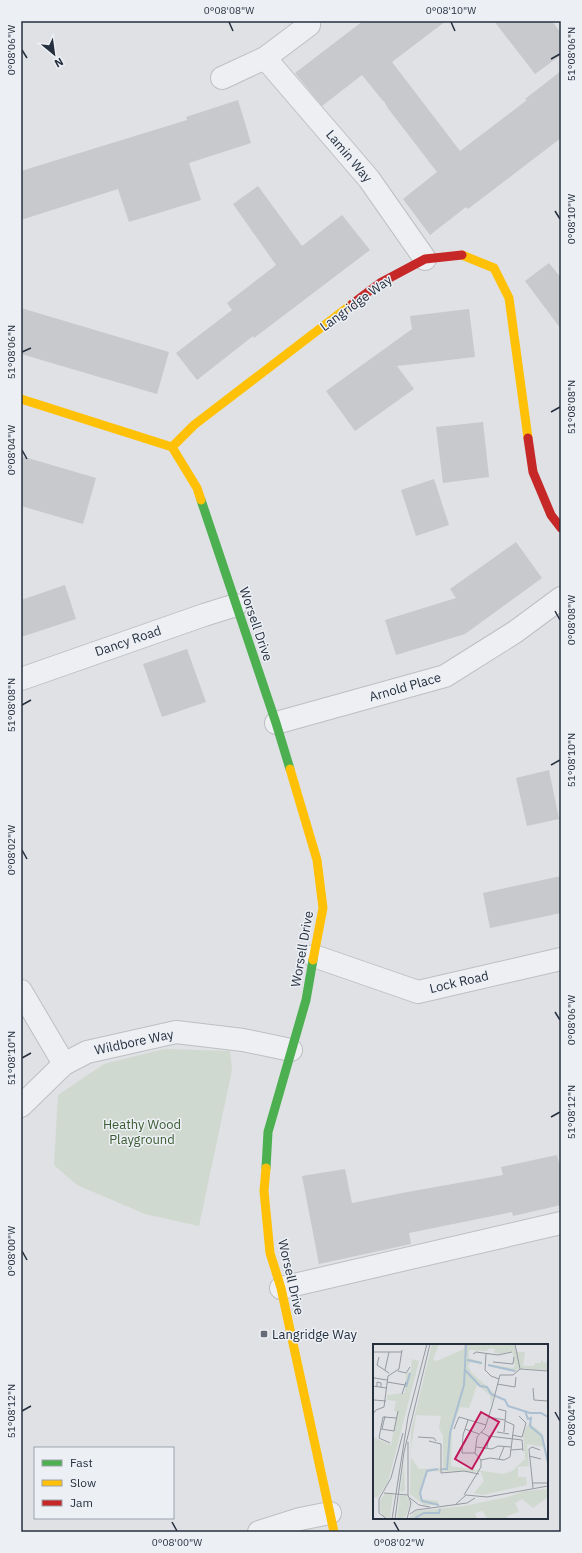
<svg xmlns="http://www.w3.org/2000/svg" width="582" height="1553" font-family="'IBM Plex Sans',sans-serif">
	<rect width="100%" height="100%" fill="#dfe1e4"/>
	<path fill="#d0d9cf" d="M164,1049L230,1051L232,1070L199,1226L145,1214L77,1185L54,1165L58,1095L104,1064Z"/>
	<g fill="#c7c9cc">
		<path d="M363,21H446L392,62L460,151L527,100L525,99L561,71V138L468,209L466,207L430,235L403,199L437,172L387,107L384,101H383L362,75L322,106L295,73Z"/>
		<path d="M494,21H552L561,33V55L535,74Z"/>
		<path d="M238,100L251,143L189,163L201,200L129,222L118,189L21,220V171L187,120L186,117Z"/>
		<path d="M258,186L302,246L342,215L370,250L254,338L253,336L197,380L176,353L232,310L227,303L276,265L233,204Z"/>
		<path d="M549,263L561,278V329L525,281Z"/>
		<path d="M21,308L169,352L157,394L21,354Z"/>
		<path d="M469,309L475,357L397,366L414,389L355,431L326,391L412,329L410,316Z"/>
		<path d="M483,422L489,477L443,483L436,427Z"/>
		<path d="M21,456L96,478L83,524L21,506Z"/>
		<path d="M434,479L449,525L416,536L401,490Z"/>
		<path d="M516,542L542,578L465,634L396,655L385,620L456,598L450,589Z"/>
		<path d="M65,585L76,619L21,637V600Z"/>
		<path d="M187,649L206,702L162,717L143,664Z"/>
		<path d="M549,770L559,819L527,826L516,778Z"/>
		<path d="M561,876V913L490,928L483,893Z"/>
		<path d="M557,1155L561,1172V1205L513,1216L512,1212L409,1233L411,1244L319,1264L302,1176L345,1169L352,1203L402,1193L503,1175L501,1167Z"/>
	</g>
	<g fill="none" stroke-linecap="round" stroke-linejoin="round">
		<g stroke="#bdbfc2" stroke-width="24">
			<g id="street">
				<path d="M265,58L369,179L425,259"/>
				<path d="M222,78L265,58L309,25"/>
				<path d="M21,679L204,615L236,605"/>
				<path d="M276,723L445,676L515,632L561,598"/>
				<path d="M314,956L418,992L561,959"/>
				<path d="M21,991L64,1064"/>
				<path d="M21,1106L64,1064L87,1052L176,1032L243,1040L291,1050"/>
				<path d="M281,1288L561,1223"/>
				<path d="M259,1532L300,1519L330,1513"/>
			</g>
		</g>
		<use href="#street" stroke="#eeeff2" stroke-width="22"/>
		<g stroke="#4caf50" stroke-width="9">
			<path d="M201,500L276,723L290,769"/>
			<path d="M266,1168L268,1132L306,1000L313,960"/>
		</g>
		<g stroke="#ffc107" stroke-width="9">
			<path d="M462,255L494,268L509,298L528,438"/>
			<path d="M21,399L172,447L197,488L201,500"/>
			<path d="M172,447L194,425L352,304"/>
			<path d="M290,769L317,860L323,908L313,960"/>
			<path d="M266,1168L264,1191L270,1253L281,1288L334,1532"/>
		</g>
		<g stroke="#c62828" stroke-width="9">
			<path d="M352,304L380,283L425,259L462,255"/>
			<path d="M528,438L533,472L551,515L561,528"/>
		</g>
	</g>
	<path fill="none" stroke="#252f3e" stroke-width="1.5" d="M229,22L233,31M451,22L455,31M22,50L27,58M551,59L560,54M555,211L560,219M22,352L31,348M551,412L560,407M22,450L27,459M555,611L560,620M22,705L31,700M551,765L560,760M22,850L27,859M555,1012L560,1020M22,1058L31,1053M551,1117L560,1112M22,1251L27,1260M22,1411L31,1406M555,1412L560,1421M172,1522L177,1531M394,1522L399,1531"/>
	<rect fill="#666d78" stroke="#ecf0f5" stroke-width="1.5" x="260" y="1330" width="8" height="8" rx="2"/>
	<g text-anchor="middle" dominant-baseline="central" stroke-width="3" stroke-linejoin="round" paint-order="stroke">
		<g font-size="13" fill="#252f3e" stroke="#ecf0f5">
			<text transform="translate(349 156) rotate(50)">Lamin Way</text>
			<text transform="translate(356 303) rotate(-36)">Langridge Way</text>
			<text transform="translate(256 624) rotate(71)">Worsell Drive</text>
			<text transform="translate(128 641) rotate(-19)">Dancy Road</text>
			<text transform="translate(405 687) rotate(-16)">Arnold Place</text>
			<text transform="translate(302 949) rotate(-80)">Worsell Drive</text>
			<text transform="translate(459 982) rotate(-13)">Lock Road</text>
			<text transform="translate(134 1042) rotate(-12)">Wildbore Way</text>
			<text transform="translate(291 1277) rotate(77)">Worsell Drive</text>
		</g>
		<g font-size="13" fill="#3b5b32" stroke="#ecf0f5">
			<text x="142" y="1124">Heathy Wood<tspan x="142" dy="15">Playground</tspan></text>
		</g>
		<g font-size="13" fill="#252f3e" stroke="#ecf0f5" text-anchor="start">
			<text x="272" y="1334">Langridge Way</text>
		</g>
	</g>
	<g transform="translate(373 1344)">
		<rect width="175" height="175" fill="#dfe1e4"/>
		<path d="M59,0H66L60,15L64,17L91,5V0H141L144,8H152L150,22H161L162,19H168V15L171,19L175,17V26L146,24L143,28L115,22V20L140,24L142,21L139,7L128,10L121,9L122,5L117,4L113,7L96,6V14L109,18V21L98,18L95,22L98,28L121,49L118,61L117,51L104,41L96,64L87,63L79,84L78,122L130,130L139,127L152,115L150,89L156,79L169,89L171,103L154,100L156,122L145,123V133H153L154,141L110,151L101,149L111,137L108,128L53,127L47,149L49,155L65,157V161H51L37,150L38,87ZM43,71L68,72L66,84L70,92V124L46,125L37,112ZM39,15L46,17L15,138L5,153L0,154V93L18,101L24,67H21L23,57L14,56V51L32,49L33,30L38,27ZM31,120L32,146L30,148L27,147ZM175,145V153L160,164L149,155L142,159L146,168L134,172L135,175H114L110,167L102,169L104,175H35L43,167L91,162L135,153L151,147ZM12,150H20L17,174L10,172L7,166V156ZM27,151L34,152L37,159L33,172L27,175H24Z" fill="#d0d9cf" fill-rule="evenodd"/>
		<path fill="none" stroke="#abbfd2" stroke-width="2" d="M94,16L109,19M115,21L142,27M92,26L107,42L114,43L118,50L132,56L135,62L157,69H168L175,73M33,43L37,29M152,67L155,75L158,74L157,82L169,92L175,119M65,125L54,127L47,149L49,157L66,161M69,125H74L77,89L91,41L93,0M42,174L51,169H66L67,165"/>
		<path fill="none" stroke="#959aa2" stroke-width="1" d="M142,0L147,25M0,8H29M100,10L103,8L125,11L139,8M113,10L112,26L118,32L126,35M6,13L4,21L16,29M120,18L140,20L141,13M147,25L175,27M12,26L16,8M25,27L33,29L37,23M0,31L1,34L14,36M14,38L32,41M124,40L142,43L143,33M0,42L13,44M4,43V38L8,39V43M160,44L161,56L175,57M29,50L33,38M1,56L13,57M125,65L133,67L131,88M0,70L3,66L11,63L15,32L26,25L29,6M115,73L132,76M95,76L90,91L89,109H102M8,85L21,87L25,67M9,85L12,72M81,85L86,73L113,81M92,85L106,90M108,88L115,92L149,96L150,107M124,88L136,90M139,91L149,93L153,79L146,72M45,93L61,94L63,97M56,97L68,100V129L91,127L106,130M17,99L6,94L10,73L24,74M103,103L119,105L125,102L138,103M114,104L116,92M138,106L150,105M102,109L104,93L112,84L119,62L127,31H140L147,25M156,112L168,115M126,115L131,103M108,116L117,114L131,116L137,113L141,81L132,77M160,139H175M160,144L156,105L159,103L167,106M11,149L35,151L38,159L34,175M35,151V98M91,151L108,123V116L102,109M37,154L46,161L57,163M82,161L93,151L114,153L175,142M37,170L43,166L94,159L102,154M14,175L6,169V155L18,134L30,89M19,175L35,73L54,0M22,175L31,108L57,0"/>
		<path fill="#c2185b" fill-opacity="0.15" stroke="#c2185b" stroke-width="2" d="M108,68L126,78L99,125L82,115Z"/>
		<rect width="175" height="175" fill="none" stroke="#252f3e" stroke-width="2"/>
	</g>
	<rect width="582" height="1553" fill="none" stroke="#ecf0f5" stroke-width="44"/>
	<rect x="34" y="1447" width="140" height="72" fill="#ecf0f5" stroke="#9ca3ac"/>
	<rect x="42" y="1460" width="20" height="6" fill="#4caf50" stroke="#9ca3ac"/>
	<text x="70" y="1467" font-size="12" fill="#252f3e">Fast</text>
	<rect x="42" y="1480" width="20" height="6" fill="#ffc107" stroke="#9ca3ac"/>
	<text x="70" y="1487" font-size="12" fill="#252f3e">Slow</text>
	<rect x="42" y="1500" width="20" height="6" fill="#c62828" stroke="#9ca3ac"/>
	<text x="70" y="1507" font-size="12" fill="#252f3e">Jam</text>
	<g transform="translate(54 54) rotate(151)" stroke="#ecf0f5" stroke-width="3" paint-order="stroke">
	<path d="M0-3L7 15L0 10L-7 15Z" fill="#252f3e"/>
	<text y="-6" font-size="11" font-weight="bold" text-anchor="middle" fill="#252f3e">N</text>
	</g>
	<rect x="22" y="22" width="538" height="1509" fill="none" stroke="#252f3e" stroke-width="1.5"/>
	<g font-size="10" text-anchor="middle" fill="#252f3e">
		<text x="229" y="14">0°08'08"W</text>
		<text x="451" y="14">0°08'10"W</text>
		<text transform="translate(11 50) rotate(-90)" y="4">0°08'06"W</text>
		<text transform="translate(571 54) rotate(-90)" y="4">51°08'06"N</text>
		<text transform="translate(571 219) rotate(-90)" y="4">0°08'10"W</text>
		<text transform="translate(11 352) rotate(-90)" y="4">51°08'06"N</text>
		<text transform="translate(571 407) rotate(-90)" y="4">51°08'08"N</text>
		<text transform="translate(11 450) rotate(-90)" y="4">0°08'04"W</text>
		<text transform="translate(571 620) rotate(-90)" y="4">0°08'08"W</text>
		<text transform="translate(11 705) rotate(-90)" y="4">51°08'08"N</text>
		<text transform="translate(571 760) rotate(-90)" y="4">51°08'10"N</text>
		<text transform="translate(11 850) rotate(-90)" y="4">0°08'02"W</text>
		<text transform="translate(571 1020) rotate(-90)" y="4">0°08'06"W</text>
		<text transform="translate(11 1058) rotate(-90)" y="4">51°08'10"N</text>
		<text transform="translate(571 1112) rotate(-90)" y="4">51°08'12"N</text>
		<text transform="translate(11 1251) rotate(-90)" y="4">0°08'00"W</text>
		<text transform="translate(11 1411) rotate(-90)" y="4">51°08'12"N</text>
		<text transform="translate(571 1421) rotate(-90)" y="4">0°08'04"W</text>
		<text x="177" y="1546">0°08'00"W</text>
		<text x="399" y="1546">0°08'02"W</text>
	</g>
</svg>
